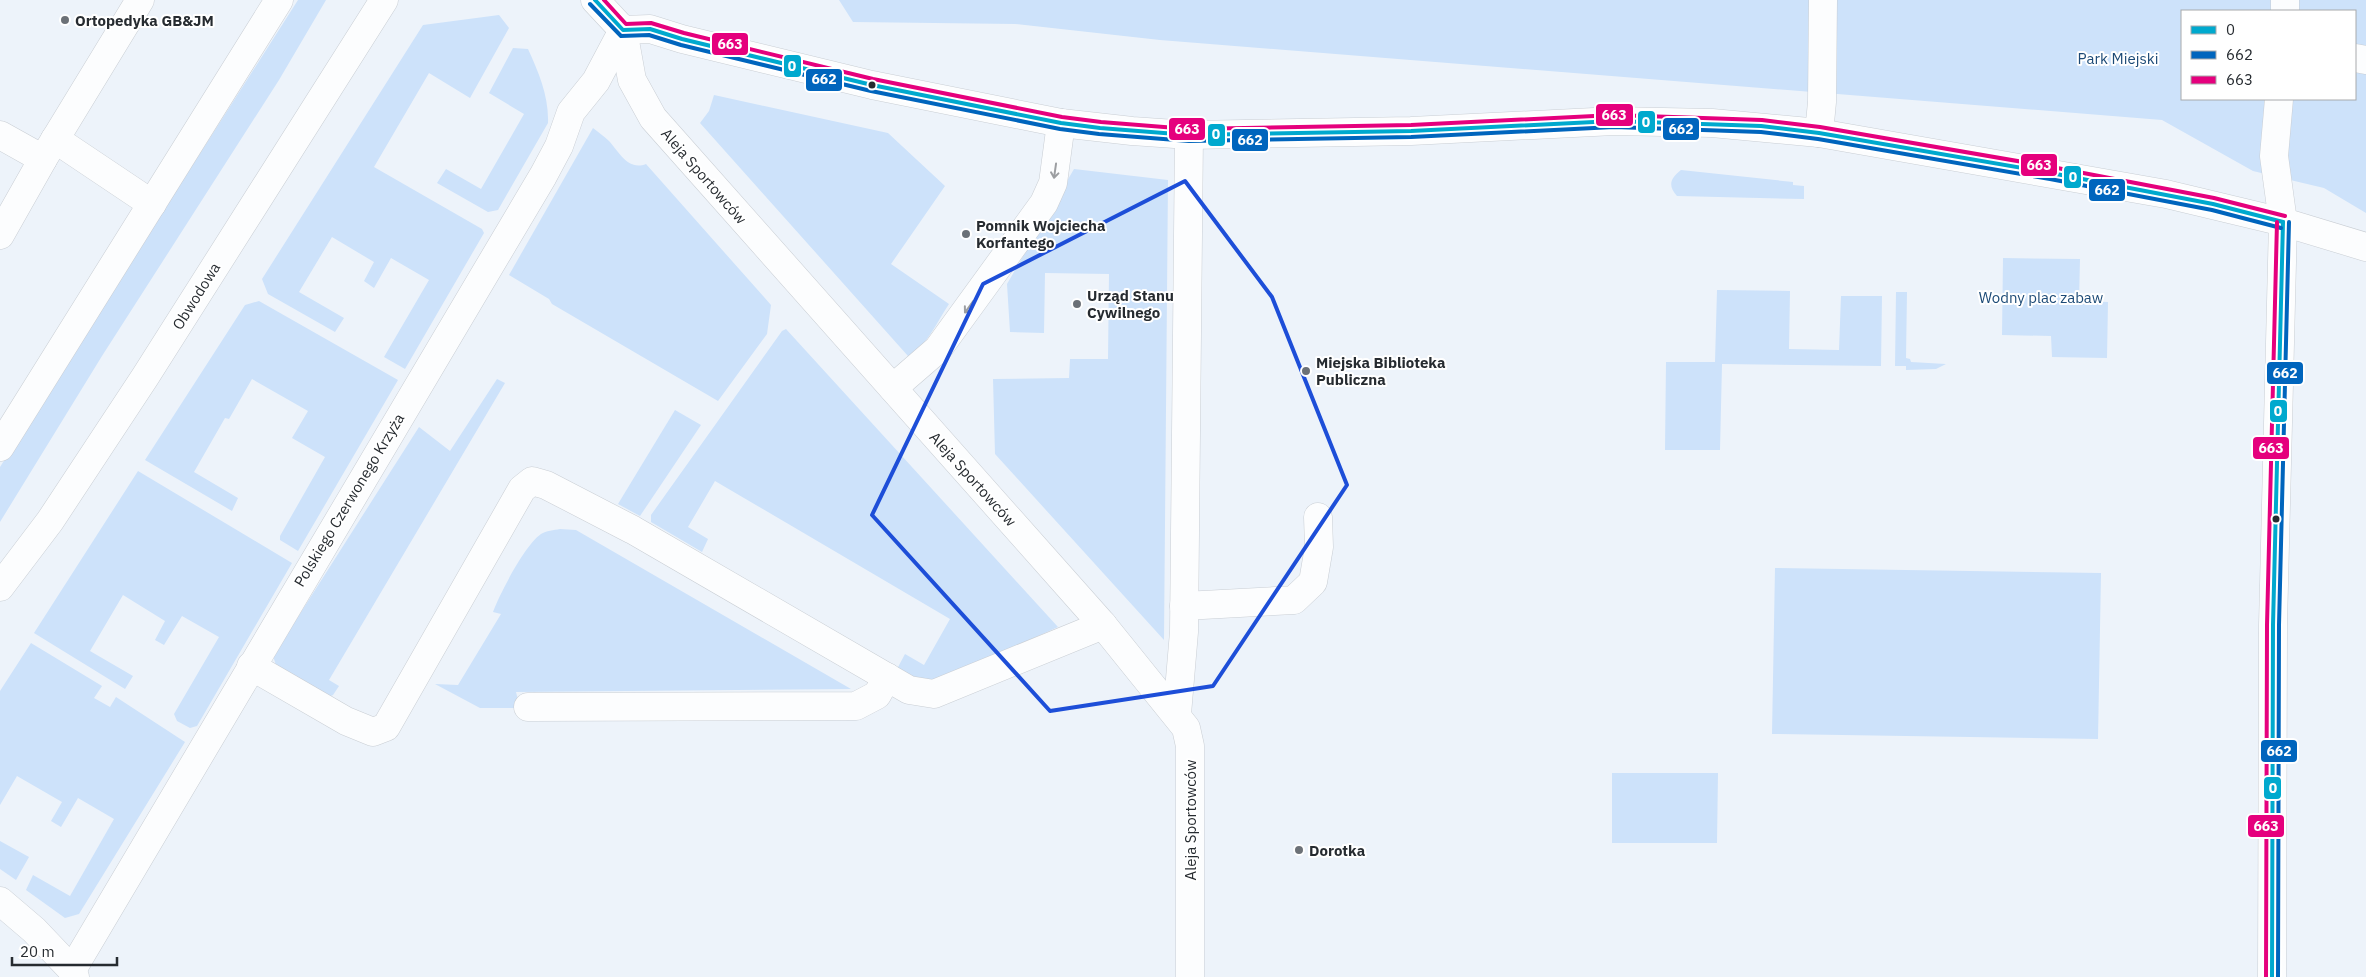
<svg xmlns="http://www.w3.org/2000/svg" width="2366" height="977" font-family="'IBM Plex Sans',sans-serif">
	<rect width="100%" height="100%" fill="#edf3fa"/>
	<g fill="#cde2fa" fill-rule="evenodd">
		<path d="M298,0H326L279,80L102,356L0,522V467Z"/>
		<path d="M839,0H2366V213L2324,188L2253,171L2162,120L1160,40L1015,24L853,22ZM2182,11H2355V99H2182Z"/>
		<path d="M499,15L509,28L470,98L429,73L374,167L482,229L484,233L405,369L384,357L429,280L391,258L374,288L364,281L374,262L332,237L299,292L344,318L335,332L268,294L262,279L423,25Z"/>
		<path d="M513,48L528,49C539,73 549,97 548,123L498,210L488,212L437,183L446,169L481,189L524,114L489,93Z"/>
		<path d="M714,95L888,133L945,186L891,264L949,304C938,320 926,348 908,356L700,123L709,111Z"/>
		<path d="M593,128C598,132 604,136 609,141C619,152 628,171 646,164L771,305L767,334L718,401L552,304L549,299L509,275Z"/>
		<path d="M1074,169L1168,180L1164,640L995,454L993,379L1069,378L1070,359H1108L1109,274L1045,273L1044,333L1010,332L1007,284Z"/>
		<path d="M1681,170L1793,182V185L1804,186V199L1677,196C1667,185 1671,178 1681,170Z"/>
		<path d="M2003,258L2080,259L2079,301L2108,302L2107,358L2052,357L2051,336L2002,335Z"/>
		<path d="M1717,290L1790,291L1789,349L1839,350L1841,296H1882L1881,366L1722,364L1720,450H1665L1666,362H1715Z"/>
		<path d="M1896,292H1907L1906,358L1910,359L1911,362L1946,364L1936,369L1906,370V366H1895Z"/>
		<path d="M259,301L398,380L298,551L280,540V536L325,457L292,438L308,411L252,379L229,419L225,418L194,472L238,498L232,511L145,460L245,305Z"/>
		<path d="M786,329L1058,627L943,679L918,680L897,669L905,654L924,665L950,619L715,481L688,527L708,539L702,552L651,522V515L782,331Z"/>
		<path d="M497,379L505,383L329,680L339,686L333,695L322,700L277,668L273,656L419,427L450,451Z"/>
		<path d="M675,410L701,425L640,516L618,504Z"/>
		<path d="M138,471L292,563L197,726L190,728L177,721L174,714L219,637L182,616L164,645L155,640L165,621L123,595L90,651L133,676L125,689L34,633Z"/>
		<path d="M560,529L576,530L851,689L516,692L520,708H480L435,684L458,685L501,614L493,612C500,593 525,545 541,534C546,531 554,530 560,529Z"/>
		<path d="M1775,568L2101,573L2098,739L1772,734Z"/>
		<path d="M31,643L102,686L94,698L110,707L116,697L185,742L79,914L65,918L26,890L33,875L70,896L114,819L78,798L61,827L51,821L62,802L17,776L0,805V691Z"/>
		<path d="M1612,773H1718L1717,843H1612Z"/>
		<path d="M0,841L29,857L16,880L0,869Z"/>
	</g>
	<g fill="none" stroke-linecap="round" stroke-linejoin="round">
		<g stroke="#c9ced4" stroke-width="29">
			<g id="minor">
				<path d="M595,0L623,30L650,29L682,39L872,85L1061,123L1132,131L1189,135L1411,131L1614,121L1712,123L1819,133L2166,194L2283,222L2366,247"/>
				<path d="M2285,11V0"/>
				<path d="M623,30L632,80L653,118L1103,625L1186,728L1190,746V977"/>
				<path d="M2355,58L2366,60"/>
				<path d="M1819,133L1822,102L1823,0"/>
				<path d="M0,135L43,159L140,0"/>
				<path d="M55,139L152,204"/>
				<path d="M0,235L43,159"/>
				<path d="M893,388L938,349L1044,203L1053,183L1061,123"/>
				<path d="M0,447L279,0"/>
				<path d="M0,587L50,521L145,377L384,0"/>
				<path d="M1184,606L1294,600L1313,582L1319,547L1318,517"/>
				<path d="M251,666L346,721L373,732L386,727L522,489L532,481L546,485L633,530L909,690L934,694L1103,625"/>
				<path d="M528,707L856,706L877,695L887,677"/>
				<path d="M1177,714L1184,632L1189,135"/>
				<path d="M0,901L34,930L72,970L75,977"/>
				<path d="M72,970L543,176L559,146L571,112L596,81L623,30"/>
				<path d="M2272,977L2273,625L2283,222L2274,156L2279,99"/>
			</g>
		</g>
		<use href="#minor" stroke="#fcfdfe" stroke-width="28"/>
		<g stroke="#fff" stroke-width="8">
			<g id="bus-1">
				<path d="M595,0L623,30L650,29L682,39L872,85L1061,123L1100,128L1189,135L1411,131L1614,121L1761,126L1819,133L2051,173L2213,204L2283,222"/>
				<path d="M2272,977L2273,625L2283,222"/>
			</g>
		</g>
		<g stroke="#fff" stroke-width="8">
			<g id="bus-2">
				<path d="M590,4L621,36L649,35L681,45L871,91L1060,129L1099,134L1189,141L1411,137L1614,127L1761,132L1818,139L2050,179L2212,210L2281,228"/>
				<path d="M2278,977L2279,625L2289,222"/>
			</g>
		</g>
		<g stroke="#fff" stroke-width="8">
			<g id="bus-3">
				<path d="M604,0L626,24L651,23L684,33L873,79L1062,117L1101,122L1189,129L1411,125L1614,115L1762,120L1820,127L2052,167L2214,198L2285,216"/>
				<path d="M2266,977L2267,625L2277,222"/>
			</g>
		</g>
		<use href="#bus-1" stroke="#00a9ce" stroke-width="4"/>
		<use href="#bus-2" stroke="#0065bd" stroke-width="4"/>
		<use href="#bus-3" stroke="#e5007d" stroke-width="4"/>
	</g>
	<defs><path id="oneway-shaft" d="M-6 0H5M1.5-3L5.5 0L1.5 3" fill="none" stroke-width="1.6" stroke-linecap="round" stroke-linejoin="round" transform="scale(1.25)"/></defs>
	<g stroke="#9c9ea1">
		<use href="#oneway-shaft" transform="translate(1055 171) rotate(98)"/>
		<use href="#oneway-shaft" transform="translate(969 307) rotate(126)"/>
	</g>
	<path fill="none" stroke="#1d4ed8" stroke-width="4" stroke-linejoin="round" d="M1185,181L1272,297L1347,485L1213,686L1050,711L872,515L983,284Z"/>
	<g fill="#6c7177" stroke="#fff" stroke-width="2">
		<circle cx="65" cy="20" r="5"/>
		<circle cx="966" cy="234" r="5"/>
		<circle cx="1077" cy="304" r="5"/>
		<circle cx="1306" cy="371" r="5"/>
		<circle cx="1299" cy="850" r="5"/>
	</g>
	<g fill="#262b30" stroke="#fff" stroke-width="2">
		<circle cx="872" cy="85" r="4.5"/>
		<circle cx="2276" cy="519" r="4.5"/>
	</g>
	<g text-anchor="middle" dominant-baseline="central" stroke-width="4" stroke-linejoin="round" paint-order="stroke">
		<g font-size="15" font-weight="bold" fill="#262b30" stroke="#fff" text-anchor="start">
			<text x="75" y="20">Ortopedyka GB&amp;JM</text>
			<text x="976" y="225">Pomnik Wojciecha<tspan x="976" dy="17">Korfantego</tspan></text>
			<text x="1087" y="295">Urząd Stanu<tspan x="1087" dy="17">Cywilnego</tspan></text>
			<text x="1316" y="362">Miejska Biblioteka<tspan x="1316" dy="17">Publiczna</tspan></text>
			<text x="1309" y="850">Dorotka</text>
		</g>
		<g font-size="15" fill="#1c4a76" stroke="#fff">
			<text x="2118" y="58">Park Miejski</text>
			<text x="2041" y="297">Wodny plac zabaw</text>
		</g>
		<g font-size="15" fill="#262b30" stroke="#fff">
			<text transform="translate(704 176) rotate(49)">Aleja Sportowców</text>
			<text transform="translate(196 296) rotate(-58)">Obwodowa</text>
			<text transform="translate(973 479) rotate(48)">Aleja Sportowców</text>
			<text transform="translate(349 500) rotate(-59)">Polskiego Czerwonego Krzyża</text>
			<text transform="translate(1190 820) rotate(-90)">Aleja Sportowców</text>
		</g>
	</g>
	<g stroke="#fff" stroke-width="2">
		<rect x="711" y="32" width="38" height="24" rx="5" fill="#e5007d"/>
		<rect x="783" y="54" width="19" height="24" rx="5" fill="#00a9ce"/>
		<rect x="805" y="68" width="38" height="24" rx="5" fill="#0065bd"/>
		<rect x="1595" y="103" width="39" height="24" rx="5" fill="#e5007d"/>
		<rect x="1637" y="110" width="19" height="24" rx="5" fill="#00a9ce"/>
		<rect x="1168" y="117" width="38" height="24" rx="5" fill="#e5007d"/>
		<rect x="1662" y="117" width="38" height="24" rx="5" fill="#0065bd"/>
		<rect x="1207" y="123" width="19" height="24" rx="5" fill="#00a9ce"/>
		<rect x="1231" y="128" width="38" height="24" rx="5" fill="#0065bd"/>
		<rect x="2020" y="153" width="38" height="24" rx="5" fill="#e5007d"/>
		<rect x="2063" y="165" width="19" height="24" rx="5" fill="#00a9ce"/>
		<rect x="2088" y="178" width="38" height="24" rx="5" fill="#0065bd"/>
		<rect x="2266" y="361" width="38" height="24" rx="5" fill="#0065bd"/>
		<rect x="2269" y="399" width="19" height="24" rx="5" fill="#00a9ce"/>
		<rect x="2252" y="436" width="38" height="24" rx="5" fill="#e5007d"/>
		<rect x="2260" y="739" width="38" height="24" rx="5" fill="#0065bd"/>
		<rect x="2263" y="776" width="19" height="24" rx="5" fill="#00a9ce"/>
		<rect x="2247" y="814" width="38" height="24" rx="5" fill="#e5007d"/>
	</g>
	<g font-size="14" text-anchor="middle" font-weight="bold" fill="#fff">
		<text x="730" y="49">663</text>
		<text x="792" y="71">0</text>
		<text x="824" y="84">662</text>
		<text x="1614" y="120">663</text>
		<text x="1646" y="127">0</text>
		<text x="1187" y="134">663</text>
		<text x="1681" y="134">662</text>
		<text x="1216" y="139">0</text>
		<text x="1250" y="145">662</text>
		<text x="2039" y="170">663</text>
		<text x="2073" y="182">0</text>
		<text x="2107" y="195">662</text>
		<text x="2285" y="378">662</text>
		<text x="2278" y="416">0</text>
		<text x="2271" y="453">663</text>
		<text x="2279" y="756">662</text>
		<text x="2273" y="793">0</text>
		<text x="2266" y="831">663</text>
	</g>
	<rect x="2181" y="10" width="175" height="90" fill="#ffffff" stroke="#a8aaac"/>
	<rect x="2191" y="26" width="25" height="8" fill="#00a9ce" stroke="#a8aaac"/>
	<text x="2226" y="35" font-size="15" fill="#262b30">0</text>
	<rect x="2191" y="51" width="25" height="8" fill="#0065bd" stroke="#a8aaac"/>
	<text x="2226" y="60" font-size="15" fill="#262b30">662</text>
	<rect x="2191" y="76" width="25" height="8" fill="#e5007d" stroke="#a8aaac"/>
	<text x="2226" y="85" font-size="15" fill="#262b30">663</text>
	<path d="M12 957v8h105v-8" fill="none" stroke="#262b30" stroke-width="2.5"/>
	<text x="20" y="957" font-size="15" fill="#262b30" stroke="#ffffff" stroke-width="4" paint-order="stroke">20 m</text>
</svg>
